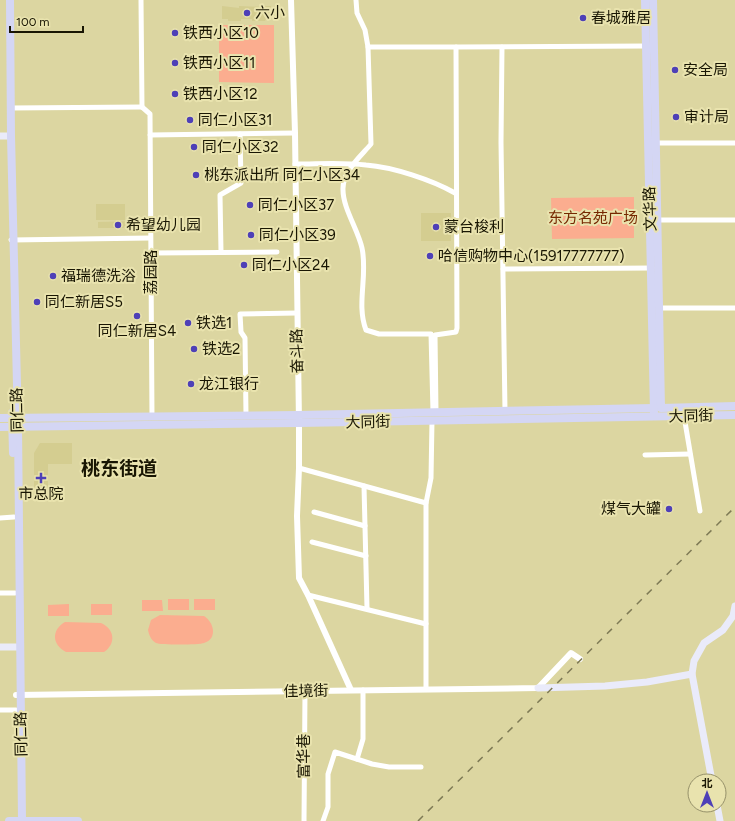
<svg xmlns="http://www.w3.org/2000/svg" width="735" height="821" font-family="Figtree,'Noto Sans SC',sans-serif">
	<rect width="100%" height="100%" fill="#dcd6a1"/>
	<g fill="#d4cd90">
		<path d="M222,6L239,8V6L264,7V6H271V19H266L265,21H252V19H241V21H228V19H222Z"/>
		<rect x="96" y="204" width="29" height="16"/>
		<rect x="421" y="213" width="30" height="28"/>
		<path d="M137,221V228H98V222Z"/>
		<path d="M40,443H72V464H48V493H34V453Z"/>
	</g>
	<g fill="#fbad8f">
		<path d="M219,25H274V83L219,82Z"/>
		<path d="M634,197V238L552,239L551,198Z"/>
		<path d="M189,599V610H168V599Z"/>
		<rect x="194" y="599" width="21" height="11"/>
		<path d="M142,600H162L163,611H142Z"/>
		<path d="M69,604V616H48V605Z"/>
		<rect x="91" y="604" width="21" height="11"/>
		<path d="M160,615L204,616C214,622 218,639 204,643C199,645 160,645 156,643C151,640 149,635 148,630L151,620Z"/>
		<path d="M65,622L101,623C115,629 116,644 104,652H66C52,645 51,630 65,622Z"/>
	</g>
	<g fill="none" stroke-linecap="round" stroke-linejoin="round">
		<g stroke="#fff" stroke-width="5">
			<path d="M141,0L142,107"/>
			<path d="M356,0L357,13L365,30L368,47L371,144C360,157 342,172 343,190C343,208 358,230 362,248C368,276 356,304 366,330L379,334H431L433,412"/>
			<path d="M368,47H456L457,328L456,332L435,335L436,412"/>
			<path d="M456,47L647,46"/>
			<path d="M502,47L501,142L505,411"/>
			<path d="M142,107L150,114L152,416"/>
			<path d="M10,108L142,107"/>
			<path d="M150,135L295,133"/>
			<path d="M653,143H735"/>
			<path d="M295,164C319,164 342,162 366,165C393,167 432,180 455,193"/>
			<path d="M655,220H735"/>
			<path d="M11,240L150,238"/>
			<path d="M221,252L220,195L241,183L240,134"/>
			<path d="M151,253L277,252"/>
			<path d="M503,269L652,268"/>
			<path d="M659,308H735"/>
			<path d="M246,415L245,338L241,332L240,314L297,313"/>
			<path d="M684,416L700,511"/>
			<path d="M645,455L690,454"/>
			<path d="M299,468L426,503"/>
			<path d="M364,486L367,608"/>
			<path d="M314,512L365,526"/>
			<path d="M0,518L14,517"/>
			<path d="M312,542L366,556"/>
			<path d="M0,593H15"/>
			<path d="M308,595L426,624"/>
			<path d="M426,689V503L431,478L432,421"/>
			<path d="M0,710H16"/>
			<path d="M357,759L363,739V690"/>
			<path d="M304,821L305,691"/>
			<path d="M323,821L328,807V774L335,752L372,764L389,767H421"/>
		</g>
		<g stroke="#fff" stroke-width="6">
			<path d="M291,0L295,133L299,423V468L297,516L299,578L308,595L351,690"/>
			<path d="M16,695L538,688L571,653L580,659"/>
		</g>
		<g stroke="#eaebfa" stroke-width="7">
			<path d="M0,136H11"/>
			<path d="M0,647H19"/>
			<path d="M538,688L605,686L647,682L692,674"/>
			<path d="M712,781L692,674L694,661L704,643L723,630L733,616L735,606"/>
			<path d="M717,805L720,821"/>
		</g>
		<g stroke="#d4d6f4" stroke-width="8">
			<path d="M10,0L11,136L18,426L22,821"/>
			<path d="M645,0L654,413"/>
			<path d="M653,0L661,408L735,406"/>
			<path d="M12,413L13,453"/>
			<path d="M0,418L298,415L654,408"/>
			<path d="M0,427L299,423L735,415"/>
			<path d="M9,821H78"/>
		</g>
		<path stroke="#7e7a55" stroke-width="1.5" stroke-dasharray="7 7" stroke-linecap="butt" d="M418,821L735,507"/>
	</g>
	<g fill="#4e40b7" stroke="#e9e3ae" stroke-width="1.5">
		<circle cx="247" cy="13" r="4"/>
		<circle cx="583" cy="18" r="4"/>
		<circle cx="175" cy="33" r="4"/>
		<circle cx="175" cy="63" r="4"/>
		<circle cx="675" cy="70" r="4"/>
		<circle cx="175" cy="94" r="4"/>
		<circle cx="676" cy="117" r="4"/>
		<circle cx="190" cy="120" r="4"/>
		<circle cx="194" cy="147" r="4"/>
		<circle cx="196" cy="175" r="4"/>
		<circle cx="250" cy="205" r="4"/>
		<circle cx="118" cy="225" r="4"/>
		<circle cx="436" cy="227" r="4"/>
		<circle cx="251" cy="235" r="4"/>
		<circle cx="430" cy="256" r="4"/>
		<circle cx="244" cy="265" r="4"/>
		<circle cx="53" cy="276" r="4"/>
		<circle cx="37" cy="302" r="4"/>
		<circle cx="137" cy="316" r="4"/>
		<circle cx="188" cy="323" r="4"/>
		<circle cx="194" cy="349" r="4"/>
		<circle cx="191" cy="384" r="4"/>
		<path d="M39 472h4v4h4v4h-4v4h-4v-4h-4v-4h4z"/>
		<circle cx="669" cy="509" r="4"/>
	</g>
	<g text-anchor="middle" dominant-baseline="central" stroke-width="4" stroke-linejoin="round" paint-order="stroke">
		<g font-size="15" fill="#191603" stroke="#e9e3ae" text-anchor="start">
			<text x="255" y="13">六小</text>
			<text x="591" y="18">春城雅居</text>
			<text x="183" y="33">铁西小区10</text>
			<text x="183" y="63">铁西小区11</text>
			<text x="683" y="70">安全局</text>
			<text x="183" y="94">铁西小区12</text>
			<text x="684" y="117">审计局</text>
			<text x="198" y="120">同仁小区31</text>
			<text x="202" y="147">同仁小区32</text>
			<text x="204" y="175">桃东派出所 同仁小区34</text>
			<text x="258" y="205">同仁小区37</text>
			<text x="126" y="225">希望幼儿园</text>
			<text x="444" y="227">蒙台梭利</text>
			<text x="259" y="235">同仁小区39</text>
			<text x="438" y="256">哈信购物中心(15917777777)</text>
			<text x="252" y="265">同仁小区24</text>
			<text x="61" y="276">福瑞德洗浴</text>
			<text x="45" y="302">同仁新居S5</text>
			<text x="196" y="323">铁选1</text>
			<text x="137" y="331" text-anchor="middle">同仁新居S4</text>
			<text x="202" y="349">铁选2</text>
			<text x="199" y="384">龙江银行</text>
			<text x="41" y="494" text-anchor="middle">市总院</text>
			<text x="661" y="509" text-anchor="end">煤气大罐</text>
		</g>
		<g font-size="15" fill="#191603" stroke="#e9e3ae">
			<text transform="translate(650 209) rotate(-92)">文华路</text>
			<text transform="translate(151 272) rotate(-90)">荔园路</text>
			<text transform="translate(297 351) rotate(-91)">奋斗路</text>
			<text transform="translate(17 410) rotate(-91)">同仁路</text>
			<text transform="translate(691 416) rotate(-1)">大同街</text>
			<text transform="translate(368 422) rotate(-1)">大同街</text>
			<text transform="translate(306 691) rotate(-1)">佳境街</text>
			<text transform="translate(21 734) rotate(-91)">同仁路</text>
			<text transform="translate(304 756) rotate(-90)">富华巷</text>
		</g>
		<g font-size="15" fill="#762800" stroke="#e9e3ae">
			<text x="593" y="218">东方名苑广场</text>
		</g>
		<g font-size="19" font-weight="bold" fill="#191603" stroke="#e9e3ae">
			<text x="119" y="468">桃东街道</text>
		</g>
	</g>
	<g transform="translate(707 793)"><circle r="19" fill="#e9e3ae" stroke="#96916a"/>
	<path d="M0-3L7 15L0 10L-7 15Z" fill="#4e40b7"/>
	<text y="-6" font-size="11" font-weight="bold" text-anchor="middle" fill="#191603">北</text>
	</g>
	<path d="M10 26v6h73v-6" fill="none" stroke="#191603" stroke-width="2"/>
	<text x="16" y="26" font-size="12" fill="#191603" stroke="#e9e3ae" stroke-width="3" paint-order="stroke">100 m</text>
</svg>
